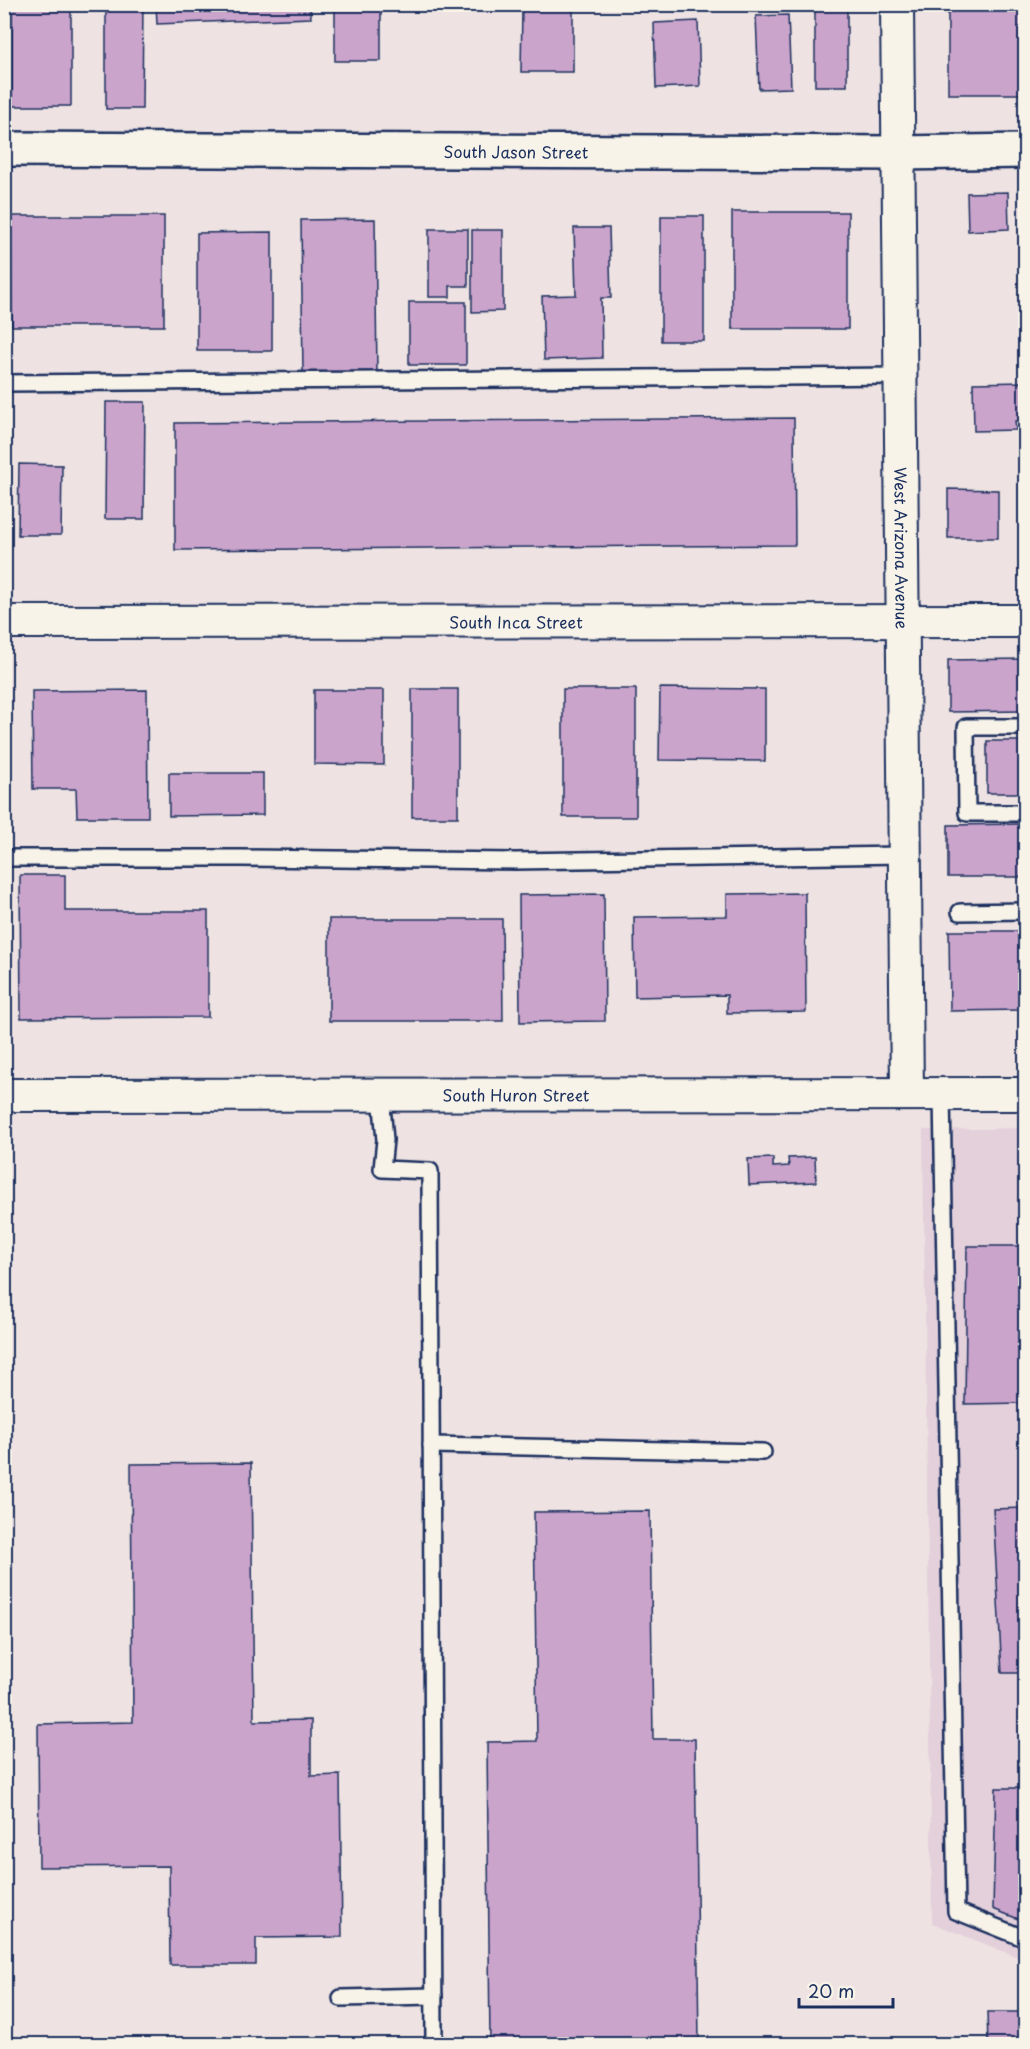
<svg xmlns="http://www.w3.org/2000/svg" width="1030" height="2049" font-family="'Playpen Sans',sans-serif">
	<rect width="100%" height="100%" fill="#eee3e2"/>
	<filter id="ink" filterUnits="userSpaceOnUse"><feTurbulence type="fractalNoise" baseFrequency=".0167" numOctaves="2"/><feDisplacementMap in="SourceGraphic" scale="12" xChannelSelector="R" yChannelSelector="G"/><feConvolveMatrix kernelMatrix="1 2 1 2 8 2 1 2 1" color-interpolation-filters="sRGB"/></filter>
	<g filter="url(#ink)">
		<path fill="#e3d0db" d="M1025,1128V1960L932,1923L923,1130Z"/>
		<g fill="#caa4cb" stroke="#1b2f5e" stroke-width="1.5">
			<rect x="12" y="4" width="59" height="102"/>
			<path d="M106,4H143L142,109H106Z"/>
			<path d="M156,4H310L311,18L157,24Z"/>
			<rect x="335" y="4" width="46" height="57"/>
			<path d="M397,4H417V8L397,7Z"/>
			<path d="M536,4H573V72H521L522,9H536Z"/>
			<rect x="815" y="4" width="32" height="82"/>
			<rect x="948" y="4" width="74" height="90"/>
			<path d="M788,15L791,88L759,89L756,16Z"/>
			<path d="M698,21L700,86L656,88L654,23Z"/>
			<path d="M1008,192L1009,229L968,231L967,193Z"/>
			<rect x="732" y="212" width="116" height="117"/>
			<path d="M11,216H164V326H12Z"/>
			<rect x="661" y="216" width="43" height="125"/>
			<path d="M375,219L377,372L303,373L301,220Z"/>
			<path d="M574,228H609L611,298H601L602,358L544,360L542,296L576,295Z"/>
			<path d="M429,229H468V286H450V297H429Z"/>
			<path d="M472,230H503V311L472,312Z"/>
			<path d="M272,232V351H197V233Z"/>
			<rect x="409" y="302" width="57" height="63"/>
			<path d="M1026,382V421H1015L1016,430L974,431L973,383Z"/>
			<path d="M106,402H145L144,519H105Z"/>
			<path d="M794,418L795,545L175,550V423Z"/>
			<path d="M19,464L62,465L61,535H18Z"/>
			<path d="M948,489L998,490V538H948Z"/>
			<path d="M1026,659V711L948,712V660Z"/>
			<path d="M660,688L765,689V761L659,760Z"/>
			<rect x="412" y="689" width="46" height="128"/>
			<rect x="563" y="689" width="73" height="128"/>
			<path d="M147,690L148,817H77L76,789H33L32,691Z"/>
			<path d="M314,690H384V765L314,764Z"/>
			<rect x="987" y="741" width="39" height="52"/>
			<path d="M169,773H263V815L169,816Z"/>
			<path d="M1026,824V877H948V825Z"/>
			<path d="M20,875H65V911H208V1017L21,1018Z"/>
			<path d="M805,893L806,1012L727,1013V995L635,997L634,917L727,916V894Z"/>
			<path d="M604,894L605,1021L520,1022L519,895Z"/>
			<path d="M329,919H502L503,1021H329Z"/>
			<path d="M949,931H1026V1010L950,1011Z"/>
			<path d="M815,1157L816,1182L749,1185L748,1159L773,1158V1167L789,1166L788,1158Z"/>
			<path d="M967,1246H1026V1403L965,1404Z"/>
			<path d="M251,1463L254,1721L311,1720V1776L340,1775L342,1937L256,1938V1965H170L169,1866L39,1867L38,1724L133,1722L131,1464Z"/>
			<path d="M1026,1508V1673H1002L993,1509Z"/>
			<path d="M650,1511L653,1739H695L699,2044H490L487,1742L537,1741L534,1512Z"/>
			<path d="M996,1788H1026V1922L993,1909Z"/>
			<path d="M987,2012H1026V2044H988Z"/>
		</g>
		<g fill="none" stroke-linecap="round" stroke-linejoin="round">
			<g stroke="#1b2f5e" stroke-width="20">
				<g id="lane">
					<path d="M4,383L900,376"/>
					<path d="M1026,727H966L967,813H1026"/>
					<path d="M4,858H241L515,861L904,855"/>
					<path d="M960,912L1026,911"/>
					<path d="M942,1094L956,1911L1026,1939"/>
					<path d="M381,1095L385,1140L382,1169L430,1171L434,2044"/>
					<path d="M431,1445L763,1452"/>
					<path d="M341,1998L434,1996"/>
				</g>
			</g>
			<g stroke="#1b2f5e" stroke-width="36">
				<g id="street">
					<path id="s1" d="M897,4L907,1094"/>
					<path id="s2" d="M4,622L1026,621"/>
					<path id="s3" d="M4,1095L1026,1094"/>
				</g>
			</g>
			<g stroke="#1b2f5e" stroke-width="38">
				<g id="secondary">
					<path id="s4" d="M4,149L899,153L1026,151"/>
				</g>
			</g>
			<use href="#lane" stroke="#f7f3e8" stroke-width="15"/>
			<use href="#street" stroke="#f7f3e8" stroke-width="32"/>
			<use href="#secondary" stroke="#f7f3e8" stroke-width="33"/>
		</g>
	</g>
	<g text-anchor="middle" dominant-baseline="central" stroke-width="4.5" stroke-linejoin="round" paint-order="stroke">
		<g font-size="16" fill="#1b2f5e" stroke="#f7f3e8">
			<text stroke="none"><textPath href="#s4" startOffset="512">South Jason Street</textPath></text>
			<text stroke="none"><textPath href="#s1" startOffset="544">West Arizona Avenue</textPath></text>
			<text stroke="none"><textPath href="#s2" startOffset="512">South Inca Street</textPath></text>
			<text stroke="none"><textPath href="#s3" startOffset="512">South Huron Street</textPath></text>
		</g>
	</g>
	<rect width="1030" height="2049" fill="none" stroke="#f7f3e8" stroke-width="24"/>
	<rect x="12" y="12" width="1006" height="2025" fill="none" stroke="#1b2f5e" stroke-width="2" filter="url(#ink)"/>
	<path d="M799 1998v9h94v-9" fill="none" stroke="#1b2f5e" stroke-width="3"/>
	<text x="808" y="1998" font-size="18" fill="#1b2f5e" stroke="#f7f3e8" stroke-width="4.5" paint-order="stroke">20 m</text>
</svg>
